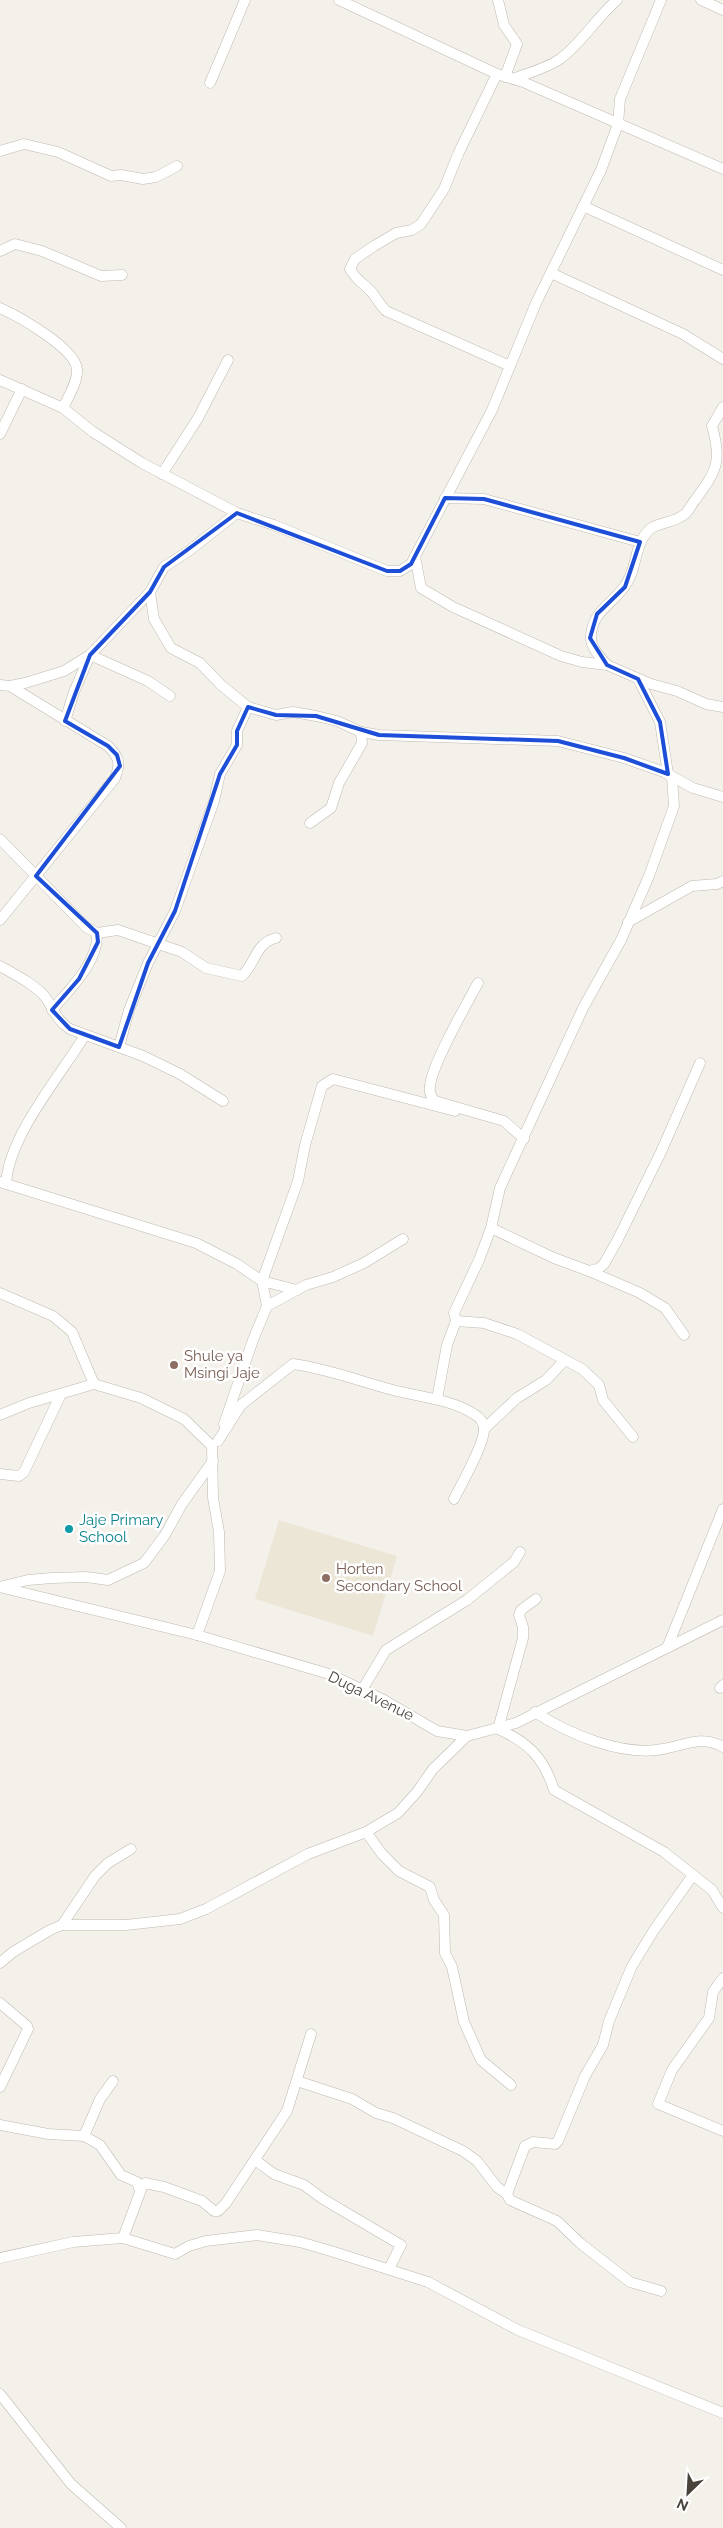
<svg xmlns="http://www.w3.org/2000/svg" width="723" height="2528" font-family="Raleway,sans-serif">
	<rect width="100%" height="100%" fill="#f4f1eb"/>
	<path fill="#ece6d7" d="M279,1520L397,1556L373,1636L255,1599Z"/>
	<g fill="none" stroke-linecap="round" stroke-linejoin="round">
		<g stroke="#bfb9af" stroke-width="11">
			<g id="street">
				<path d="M339,0L497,74L523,82L723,169"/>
				<path d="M498,0L504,25L517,44L505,77"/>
				<path d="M701,0L723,10"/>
				<path d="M497,74L459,152L444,189L421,224L412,230L396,233L374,246L355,259L350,269C357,282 367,285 374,295C378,301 381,306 386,311L510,366"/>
				<path d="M513,79C528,73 547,68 560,59C582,43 596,18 617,0"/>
				<path d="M210,83L245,0"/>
				<path d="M0,151L24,144L58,152L111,176L121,175L143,179L156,177L177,166"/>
				<path d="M583,206L723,270"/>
				<path d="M0,251L15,244L42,251L101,276L122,275"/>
				<path d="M551,273L683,334L723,359"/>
				<path d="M0,308C18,316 75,348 77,369C78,382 68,397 63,408"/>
				<path d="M0,380L63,408L93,432L142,463L237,513L274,525L387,571H400L411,564L492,410L536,303L601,170L618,124L620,99L661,0"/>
				<path d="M0,434L22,389"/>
				<path d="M162,474L198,418L228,360"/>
				<path d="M445,498L484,499L640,542"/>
				<path d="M415,556L421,588L453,607L561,656L582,662L607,665L651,684L677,691L706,704L723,707"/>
				<path d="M150,592L154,619L171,648L200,663L221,685L248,707L276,715L293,712L316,716L337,721L361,732L379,735L558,741L624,758L664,772L693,788L723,797"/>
				<path d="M607,665C600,657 590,647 591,636C592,612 612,604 624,587C638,570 633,545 650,529C659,522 675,523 685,514C689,511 692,503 696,499C717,470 722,461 712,426L723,407"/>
				<path d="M638,679L660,722L668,774"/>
				<path d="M0,685L10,686L25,683L64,671L90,655L150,592L164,567L190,550L237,513"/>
				<path d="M65,721L74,692L90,655L148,681L170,696"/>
				<path d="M310,823L331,808L339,783L362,743L361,732"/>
				<path d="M0,839L86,927L97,933C99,962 69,990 52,1010"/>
				<path d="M0,920L115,778C121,763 119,757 108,746L10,686"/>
				<path d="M628,922L692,886L717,884L723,881"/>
				<path d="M97,933L118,930L182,952L206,968L242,976C256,963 255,943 276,938"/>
				<path d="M0,966C14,974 36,985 46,998C54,1010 57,1021 70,1029L143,1056L180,1074L223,1101"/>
				<path d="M478,983C466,1005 432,1064 430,1086C429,1092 431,1097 435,1101L504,1121L524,1139"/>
				<path d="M119,1047L129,1010L148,963L175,911L214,801L220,774L237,745V731L248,707"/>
				<path d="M0,1182L196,1243L237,1264L262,1281L267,1306"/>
				<path d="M6,1184C9,1135 59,1078 85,1035"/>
				<path d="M491,1228L554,1258L589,1271L598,1269L604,1264L617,1241L661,1152L700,1063"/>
				<path d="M589,1271L640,1293L665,1308L684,1335"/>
				<path d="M297,1290L262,1281L298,1181L305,1145L322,1086L333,1079L455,1111"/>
				<path d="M0,1293L53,1316L72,1332L94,1384"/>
				<path d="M456,1321L484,1323L517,1334L582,1369L599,1385L603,1400L633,1437"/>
				<path d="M437,1399L447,1345L456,1321L454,1313L479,1260L491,1228L500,1188L583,1008L621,940L649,876L674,806L672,777"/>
				<path d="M0,1415L29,1403L94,1384L141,1398L184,1419L212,1446L213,1498L219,1532L220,1571L197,1635"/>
				<path d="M224,1424L253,1340L267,1306L306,1285L333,1277L364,1263L403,1239"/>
				<path d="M484,1429L517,1398L546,1380L565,1360"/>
				<path d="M218,1441L241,1405L293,1364C329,1369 359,1381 393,1390C419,1397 451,1399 474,1414C479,1417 484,1422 484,1429C485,1443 461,1485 454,1499"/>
				<path d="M0,1474L19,1476L24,1472L61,1394"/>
				<path d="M3,1586L28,1580L52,1578L86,1577L108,1580L144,1563L165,1535L182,1504L213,1461"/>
				<path d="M0,1587L197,1635L329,1674L384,1700L437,1731L467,1736L516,1723L723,1620"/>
				<path d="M536,1599L521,1610L519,1615L523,1627V1638L498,1729C528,1742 544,1758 554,1790L664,1852L712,1890L723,1908"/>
				<path d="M667,1648L723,1509"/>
				<path d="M720,1688L723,1685"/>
				<path d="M362,1690L386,1650L467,1600L514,1562L520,1552"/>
				<path d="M535,1712C568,1734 623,1757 663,1749C686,1745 701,1735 723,1747"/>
				<path d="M366,1832L382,1854L399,1871L430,1887L434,1900L444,1915L445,1953L452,1967L464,2022L481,2060L511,2085"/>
				<path d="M62,1925L95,1876L108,1863L131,1849"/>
				<path d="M0,1963L13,1952L50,1930L62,1925H126L180,1919L206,1909L308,1854L366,1832L398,1813L417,1792L433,1769L467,1736"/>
				<path d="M723,1978L713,1992L709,2018L672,2070L658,2104L723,2131"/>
				<path d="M0,2003L27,2026L28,2029L0,2087"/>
				<path d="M297,2081L352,2099L376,2113L393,2118L463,2151L477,2161L497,2187L507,2194"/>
				<path d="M0,2125L48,2134L84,2136L100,2145L121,2175L137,2182L140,2191"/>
				<path d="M84,2136L100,2099L113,2081"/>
				<path d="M255,2160L274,2174L304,2185L323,2199L401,2245L389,2269"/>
				<path d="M123,2238L142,2187L145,2183L164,2187L202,2201L214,2211H218L226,2203L287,2111L311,2034"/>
				<path d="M0,2258L73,2242L123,2238L175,2254L189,2246L206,2241L257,2235L300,2242L334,2252L428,2282L518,2330L723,2413"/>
				<path d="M661,2291L630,2282L580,2243L557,2221L510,2200L507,2194L525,2146L533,2142L555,2144L558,2141L585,2076L603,2045L609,2021L632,1966L654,1930L693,1875"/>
				<path d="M0,2394L71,2484L121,2528"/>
			</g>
		</g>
		<use href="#street" stroke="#fff" stroke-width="10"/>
	</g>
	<path fill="none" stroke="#1d4ed8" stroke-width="4" stroke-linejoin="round" d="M445,498L484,499L640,542L625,587L597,614L590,638L607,665L638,679L660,722L668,774L624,758L558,741L379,735L316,716L276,715L248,707L237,731V745L220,774L175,911L148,963L119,1047L70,1029L52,1010L79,979L98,942L97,933L36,876L120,766L117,755L108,746L65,721L90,655L150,592L164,567L237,513L387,571H400L411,564Z"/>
	<g fill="#8d6e63" stroke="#fff" stroke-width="2">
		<circle cx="174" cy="1365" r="5"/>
		<circle cx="326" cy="1578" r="5"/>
	</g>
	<circle fill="#0f9aa8" stroke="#fff" stroke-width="2" cx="69" cy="1529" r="5"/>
	<g text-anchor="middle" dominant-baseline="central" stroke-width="5" stroke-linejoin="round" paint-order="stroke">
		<g font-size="15" fill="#785e54" stroke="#fff" text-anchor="start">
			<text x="184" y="1356">Shule ya<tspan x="184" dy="17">Msingi Jaje</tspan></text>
			<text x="336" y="1569">Horten<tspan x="336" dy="17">Secondary School</tspan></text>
		</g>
		<g font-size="15" fill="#0d838f" stroke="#fff" text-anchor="start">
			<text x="79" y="1520">Jaje Primary<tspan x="79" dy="17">School</tspan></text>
		</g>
		<g font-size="15" fill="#48423a" stroke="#fff">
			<text transform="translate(371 1696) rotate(26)">Duga Avenue</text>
		</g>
	</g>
	<g transform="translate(688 2493) rotate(205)" stroke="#ffffff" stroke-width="4" paint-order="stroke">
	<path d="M0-4L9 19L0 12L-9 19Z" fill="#48423a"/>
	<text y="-8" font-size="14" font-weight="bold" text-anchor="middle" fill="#48423a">N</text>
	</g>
</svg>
